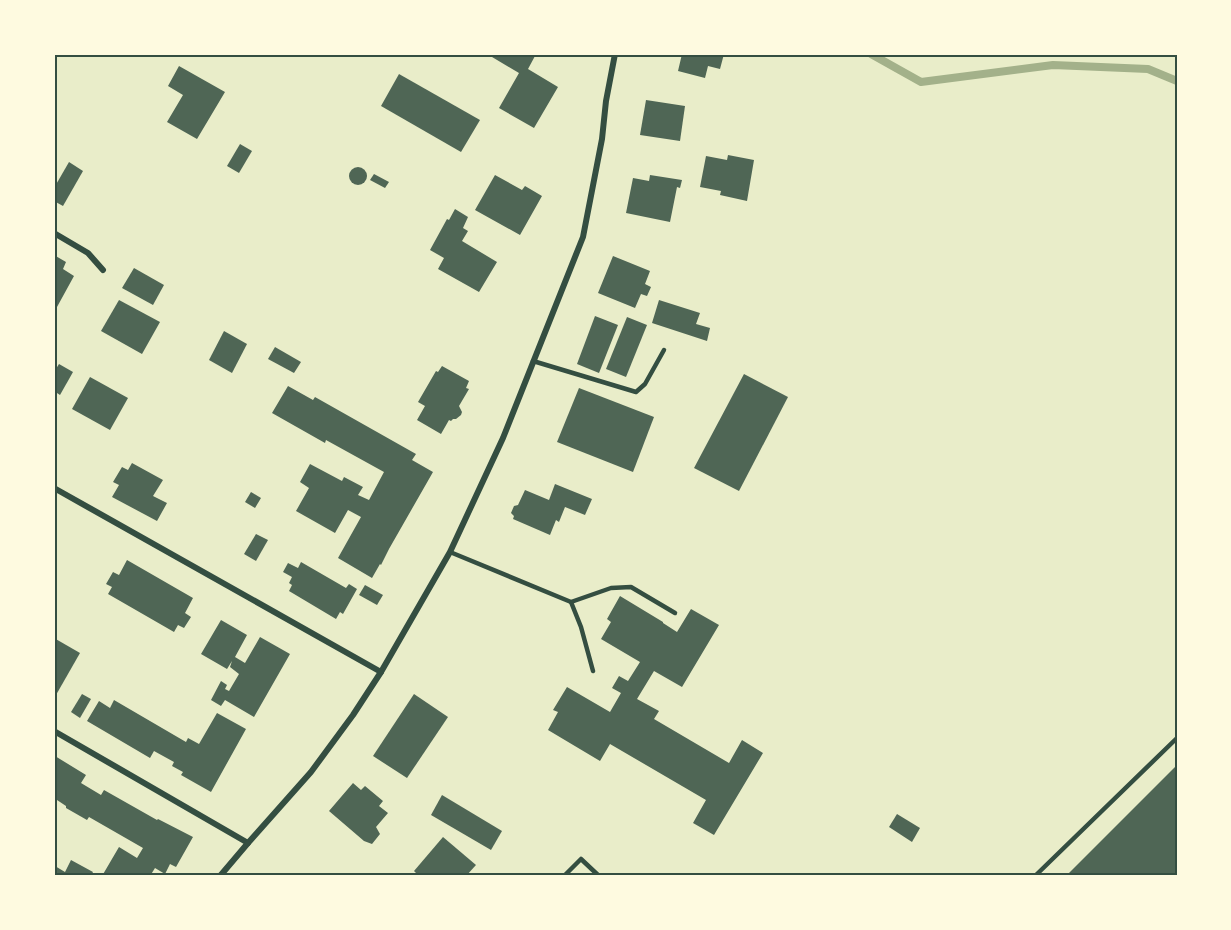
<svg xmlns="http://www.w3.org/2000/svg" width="1231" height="930" font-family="'PT Sans Narrow',sans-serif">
	<rect width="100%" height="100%" fill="#e9edc9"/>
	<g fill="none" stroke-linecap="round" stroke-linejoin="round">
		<path stroke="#a3b18a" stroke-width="8" d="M871,54L921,82L1053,65L1148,69L1177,81"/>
	</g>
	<g fill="#4f6655">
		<path d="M487,54H531L535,56L528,69L558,87L534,128L499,108L519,73Z"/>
		<path d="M682,54H724L720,69L708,66L705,78L678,71Z"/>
		<path d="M179,66L225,92L197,139L167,122L183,95L168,86Z"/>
		<path d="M399,74L480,120L461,152L381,106Z"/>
		<path d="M646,100L685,106L680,141L640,135Z"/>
		<path d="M240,144L252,151L239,173L227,166Z"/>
		<path d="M728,155L754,160L747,201L720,195L721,191L700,187L706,156L727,160Z"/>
		<path d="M69,162L83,171L63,206L54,201V188Z"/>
		<circle cx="358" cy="176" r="9"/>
		<path d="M374,174L389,182L385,188L370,180Z"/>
		<path d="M495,175L522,190L525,186L542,196L520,235L475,210Z"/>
		<path d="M650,175L682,180L680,188L677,187L670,222L626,213L633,178L649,181Z"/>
		<path d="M455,209L468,217L463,228L468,231L462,241L497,262L479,292L438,269L444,258L430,250L447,219L449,220Z"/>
		<path d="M54,255L66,262L63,269L74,276L57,307L54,305Z"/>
		<path d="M613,256L650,271L645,284L651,287L647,296L641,294L635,308L598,293Z"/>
		<path d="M134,268L164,285L153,305L122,288Z"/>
		<path d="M119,300L160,322L142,354L101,331Z"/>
		<path d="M659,300L700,313L696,324L710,328L707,341L652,323Z"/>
		<path d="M595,316L618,325L599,373L577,364Z"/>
		<path d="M627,317L647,325L626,377L606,369Z"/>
		<path d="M224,331L247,344L232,373L209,360Z"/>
		<path d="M275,347L301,362L294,373L268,359Z"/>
		<path d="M59,364L73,372L60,395L54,391V372Z"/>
		<path d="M442,366L469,381L466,388L469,389L459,406L462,412L461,415L456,419H453L451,421L449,420L441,434L417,420L425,406L418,402L436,371L438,372Z"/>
		<path d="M744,374L788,397L739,491L694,468Z"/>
		<path d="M90,377L128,398L110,430L72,409Z"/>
		<path d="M288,386L313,400L315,397L416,454L412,460L433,472L389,549L381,565L380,564L372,578L338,558L361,517L348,510L335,533L296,511L309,488L300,482L310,464L342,481L344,477L363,487L358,495L369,500L384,472L326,440L325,443L272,413Z"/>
		<path d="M579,388L654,417L633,472L557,442Z"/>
		<path d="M132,463L163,480L153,496L167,503L157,521L112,497L119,485L113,482L122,467L128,470Z"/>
		<path d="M555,484L592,499L585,515L565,507L559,522L556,520L550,535L513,519L514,516L511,513L514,506L518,505L525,490L549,500Z"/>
		<path d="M251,492L261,498L255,508L245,502Z"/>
		<path d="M256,534L268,540L256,561L244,554Z"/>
		<path d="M127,560L193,598L185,613L191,617L184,628L178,625L174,632L108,594L112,587L106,584L113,572L119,575Z"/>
		<path d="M301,562L346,588L349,584L357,589L343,614L340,612L336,619L289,591L292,585L289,583L292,577L283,572L288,563L298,568Z"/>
		<path d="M365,585L383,595L377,605L359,595Z"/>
		<path d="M620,596L663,622V623L677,632L691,609L719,625L682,687L654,671L637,699L659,711L654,719L729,763L742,740L763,753L714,835L693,823L706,800L610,744L600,761L548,730L558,712L553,710L567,687L610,712L621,693L612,688L619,676L628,681L640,662L601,639L611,622L607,619Z"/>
		<path d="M221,620L247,635L235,657L245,663L260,637L290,654L254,717L225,700L221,706L211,700L221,681L227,685L225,689L229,691L239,674L230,667L232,661L227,669L201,654Z"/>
		<path d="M54,638L80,653L56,695L54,693Z"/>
		<path d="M82,694L91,699L80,718L71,712Z"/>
		<path d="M414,694L448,717L407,778L373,756Z"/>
		<path d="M114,700L186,742L188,738L199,744L217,713L246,729L211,792L181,775L183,772L172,766L174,762L154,751L150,758L87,721L99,701L110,708Z"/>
		<path d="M55,756L86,775L81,783L101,795L104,790L157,820L158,819L193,837L176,867L170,864L165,874L155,868L150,876H102L119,847L137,858L143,848L89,817L87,820L66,808V806L54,798Z"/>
		<path d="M1177,765V876H1066Z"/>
		<path d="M353,783L361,790L365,786L383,801L379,806L388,813L376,827L380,834L372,844L364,841L329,811Z"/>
		<path d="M442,795L502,831L491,850L431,815Z"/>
		<path d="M897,814L920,828L912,842L889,827Z"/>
		<path d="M443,837L476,865L466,876H419L414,871Z"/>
		<path d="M71,860L93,872L91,876H54L55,866L65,872Z"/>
	</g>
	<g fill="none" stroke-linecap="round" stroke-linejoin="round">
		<g stroke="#344e41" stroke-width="4.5">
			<path d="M533,361L636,392L645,384L664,350"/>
			<path d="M450,552L571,602L581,627L593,671"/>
			<path d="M571,602L611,588L631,587L675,613"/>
			<path d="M564,876L581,859L599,876"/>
			<path d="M1035,876L1177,738"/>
		</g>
		<g stroke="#344e41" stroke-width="6">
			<path d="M54,233L88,253L103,270"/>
			<path d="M54,488L381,672"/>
			<path d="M54,731L248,843"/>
			<path d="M220,876L248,843L311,772L353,715L381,672L450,552L503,438L583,237L602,139L606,101L615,54"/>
		</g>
	</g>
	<rect width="1231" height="930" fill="none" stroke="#fefae0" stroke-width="111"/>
	<rect x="56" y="56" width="1120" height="818" fill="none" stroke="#344e41" stroke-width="2"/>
</svg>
